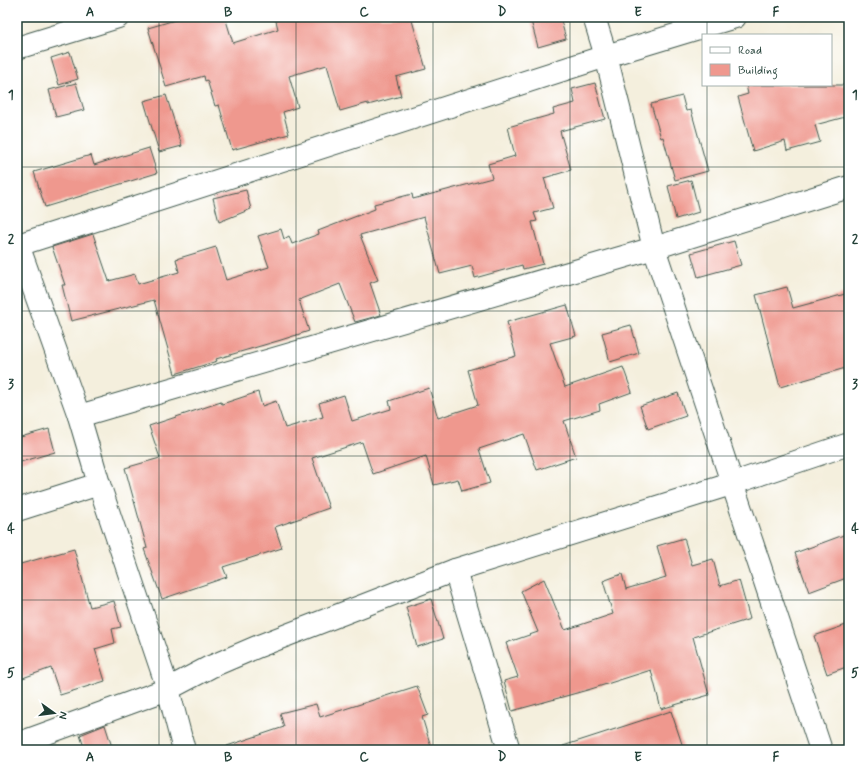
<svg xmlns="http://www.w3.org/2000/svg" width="866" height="767" font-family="Mynerve,sans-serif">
	<rect width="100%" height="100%" fill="#fff"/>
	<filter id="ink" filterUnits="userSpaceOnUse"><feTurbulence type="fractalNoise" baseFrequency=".025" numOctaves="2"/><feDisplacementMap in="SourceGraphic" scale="8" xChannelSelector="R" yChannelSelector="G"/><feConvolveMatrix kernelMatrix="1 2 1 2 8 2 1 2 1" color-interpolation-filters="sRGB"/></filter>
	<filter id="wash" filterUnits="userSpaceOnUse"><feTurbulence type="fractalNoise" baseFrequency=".012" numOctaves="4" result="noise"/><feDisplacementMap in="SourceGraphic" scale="16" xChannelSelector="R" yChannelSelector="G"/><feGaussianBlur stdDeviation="0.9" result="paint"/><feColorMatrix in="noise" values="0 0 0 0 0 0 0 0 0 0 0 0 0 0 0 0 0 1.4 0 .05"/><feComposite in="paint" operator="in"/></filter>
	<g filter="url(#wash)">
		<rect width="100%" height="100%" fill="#f4efdd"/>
		<g id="blocks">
			<g fill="#ef988e">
				<path d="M185,17H225L233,43L278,29L275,17H411L426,69L396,77L401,96L368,105V103L340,111L327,65L289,76L298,107L283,112L289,134L232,150L219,105L215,106L207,80L205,81L204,76L166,87L148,28Z"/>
				<path d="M530,17H560L566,39L538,47Z"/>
				<path d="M70,52L78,79L59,85L51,58Z"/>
				<path d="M76,83L84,110L56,117L49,90Z"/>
				<path d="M595,83L605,119L560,131L571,170L544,178L553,208L534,213L537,221L532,222L543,264L523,269L522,265L475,278L472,266L440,274L424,217L360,235L378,280L370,283L381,315L355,322L340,284L299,300L309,331L281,340L216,359L217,361L175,374L154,300L71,321L62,285H65L52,247L93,234L109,281L135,274L138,284L179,272L176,259L216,247L226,280L269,267L258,236L281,229L284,239L289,236L292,244L319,234L318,231L375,209L374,204L412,194L413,199L492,178L488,164L515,156L508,127L554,114L553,109L575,103L572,89Z"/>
				<path d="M746,85H849V116L815,125L820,142L787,151L785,141L753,151L738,97L748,94Z"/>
				<path d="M166,95L182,146L159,152L144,101Z"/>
				<path d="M682,96L686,111L691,110L708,171L675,180L663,137L661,138L651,104Z"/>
				<path d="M149,148L157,173L45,207L34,172L91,155L94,165Z"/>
				<path d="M691,180L699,212L676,219L668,186Z"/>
				<path d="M246,190L251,209L219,222L213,198Z"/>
				<path d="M734,241L741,265L698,277L691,253Z"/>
				<path d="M787,287L793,308L849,293V367L780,387L756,295Z"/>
				<path d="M567,305L576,336L550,343L565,387L623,367L632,392L599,404L600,410L564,421L576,457L537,470L524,434L479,449L490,483L462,491L458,479L434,485L426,456L373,474L362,442L312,458L329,508L275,527L282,548L223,567L227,577L162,599L144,549L147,548L125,468L160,458L149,426L221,402L222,404L258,392L262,406L276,401L285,428L323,417L319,403L344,395L352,421L391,409L389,401L429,388L438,418L478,405L468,370L516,356L507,322Z"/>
				<path d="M631,325L639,353L610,362L602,333Z"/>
				<path d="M678,393L686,416L648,429L640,406Z"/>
				<path d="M49,429L55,452L17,463V438Z"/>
				<path d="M849,533V577L809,592L795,553Z"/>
				<path d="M684,538L692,565L713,559L720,586L739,580L750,619L693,637L709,695L661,709L651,670L591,689L512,711L504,681L518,677L506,643L538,632L521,591L544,579L565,630L613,614L603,581L622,574L626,589L666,577L657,546Z"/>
				<path d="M74,549L90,607L114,601L121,627L112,629L115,643L95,649L105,681L60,695L51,668L17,680V565Z"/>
				<path d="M431,599L443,639L417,647L406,607Z"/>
				<path d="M849,624V666L827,674L814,636Z"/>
				<path d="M417,686L428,715L422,717L432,750H228L227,746L284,727L280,713L316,704L320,717Z"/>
				<path d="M671,711L684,750H563V746Z"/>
				<path d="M105,725L113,750H85L80,735Z"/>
			</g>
		</g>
	</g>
	<g filter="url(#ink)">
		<use href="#blocks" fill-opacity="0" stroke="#3f584d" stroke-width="1"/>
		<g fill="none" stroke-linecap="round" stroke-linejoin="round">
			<g stroke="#3f584d" stroke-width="24">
				<g id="street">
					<path d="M594,17L606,56L654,248L821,750"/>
					<path d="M17,48L118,17"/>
					<path d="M17,242L79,416L99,484L168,689L184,750"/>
					<path d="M18,245L606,56L735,17"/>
					<path d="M79,416L654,248L849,187"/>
					<path d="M17,510L99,484"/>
					<path d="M455,570L509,750"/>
				</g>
			</g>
			<g stroke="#3f584d" stroke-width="24">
				<path id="secondary" d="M17,744L168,689L210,667L259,646L455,570L731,484L849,444"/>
			</g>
			<use href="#street" stroke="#fff" stroke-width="22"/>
			<use href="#secondary" stroke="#fff" stroke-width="22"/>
		</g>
	</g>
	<path fill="none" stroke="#1f3d34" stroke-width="1" stroke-opacity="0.55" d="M159,17V750M296,17V750M433,17V750M570,17V750M707,17V35M707,85V750M17,167H849M17,311H849M17,456H849M17,600H849"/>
	<rect width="866" height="767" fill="none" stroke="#fff" stroke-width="44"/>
	<rect x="702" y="34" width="130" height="52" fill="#ffffff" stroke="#a5b1ae"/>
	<rect x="710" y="47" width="20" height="6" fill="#ffffff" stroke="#a5b1ae"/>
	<text x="738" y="54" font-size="12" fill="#1f3d34">Road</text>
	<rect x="710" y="64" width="20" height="12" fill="#ef988e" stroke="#a5b1ae"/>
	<text x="738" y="74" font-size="12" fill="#1f3d34">Building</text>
	<g transform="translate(54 713) rotate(104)" stroke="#ffffff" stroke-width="3" paint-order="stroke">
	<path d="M0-3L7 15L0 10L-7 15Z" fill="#1f3d34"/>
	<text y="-6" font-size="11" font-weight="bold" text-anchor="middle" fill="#1f3d34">N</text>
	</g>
	<rect x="22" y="22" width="822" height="723" fill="none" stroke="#1f3d34" stroke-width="1.5"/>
	<g font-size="13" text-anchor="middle" font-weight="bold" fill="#1f3d34">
		<text x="90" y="16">A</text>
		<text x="228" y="16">B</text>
		<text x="364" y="16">C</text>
		<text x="502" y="16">D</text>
		<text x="638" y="16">E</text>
		<text x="776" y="16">F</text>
		<text x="11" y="99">1</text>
		<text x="855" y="99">1</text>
		<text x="11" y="243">2</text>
		<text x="855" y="243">2</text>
		<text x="11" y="388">3</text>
		<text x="855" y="388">3</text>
		<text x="11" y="533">4</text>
		<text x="855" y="533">4</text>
		<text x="11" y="677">5</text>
		<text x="855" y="677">5</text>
		<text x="90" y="761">A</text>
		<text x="228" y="761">B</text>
		<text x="364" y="761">C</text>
		<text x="502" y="761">D</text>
		<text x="638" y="761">E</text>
		<text x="776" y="761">F</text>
	</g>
</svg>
